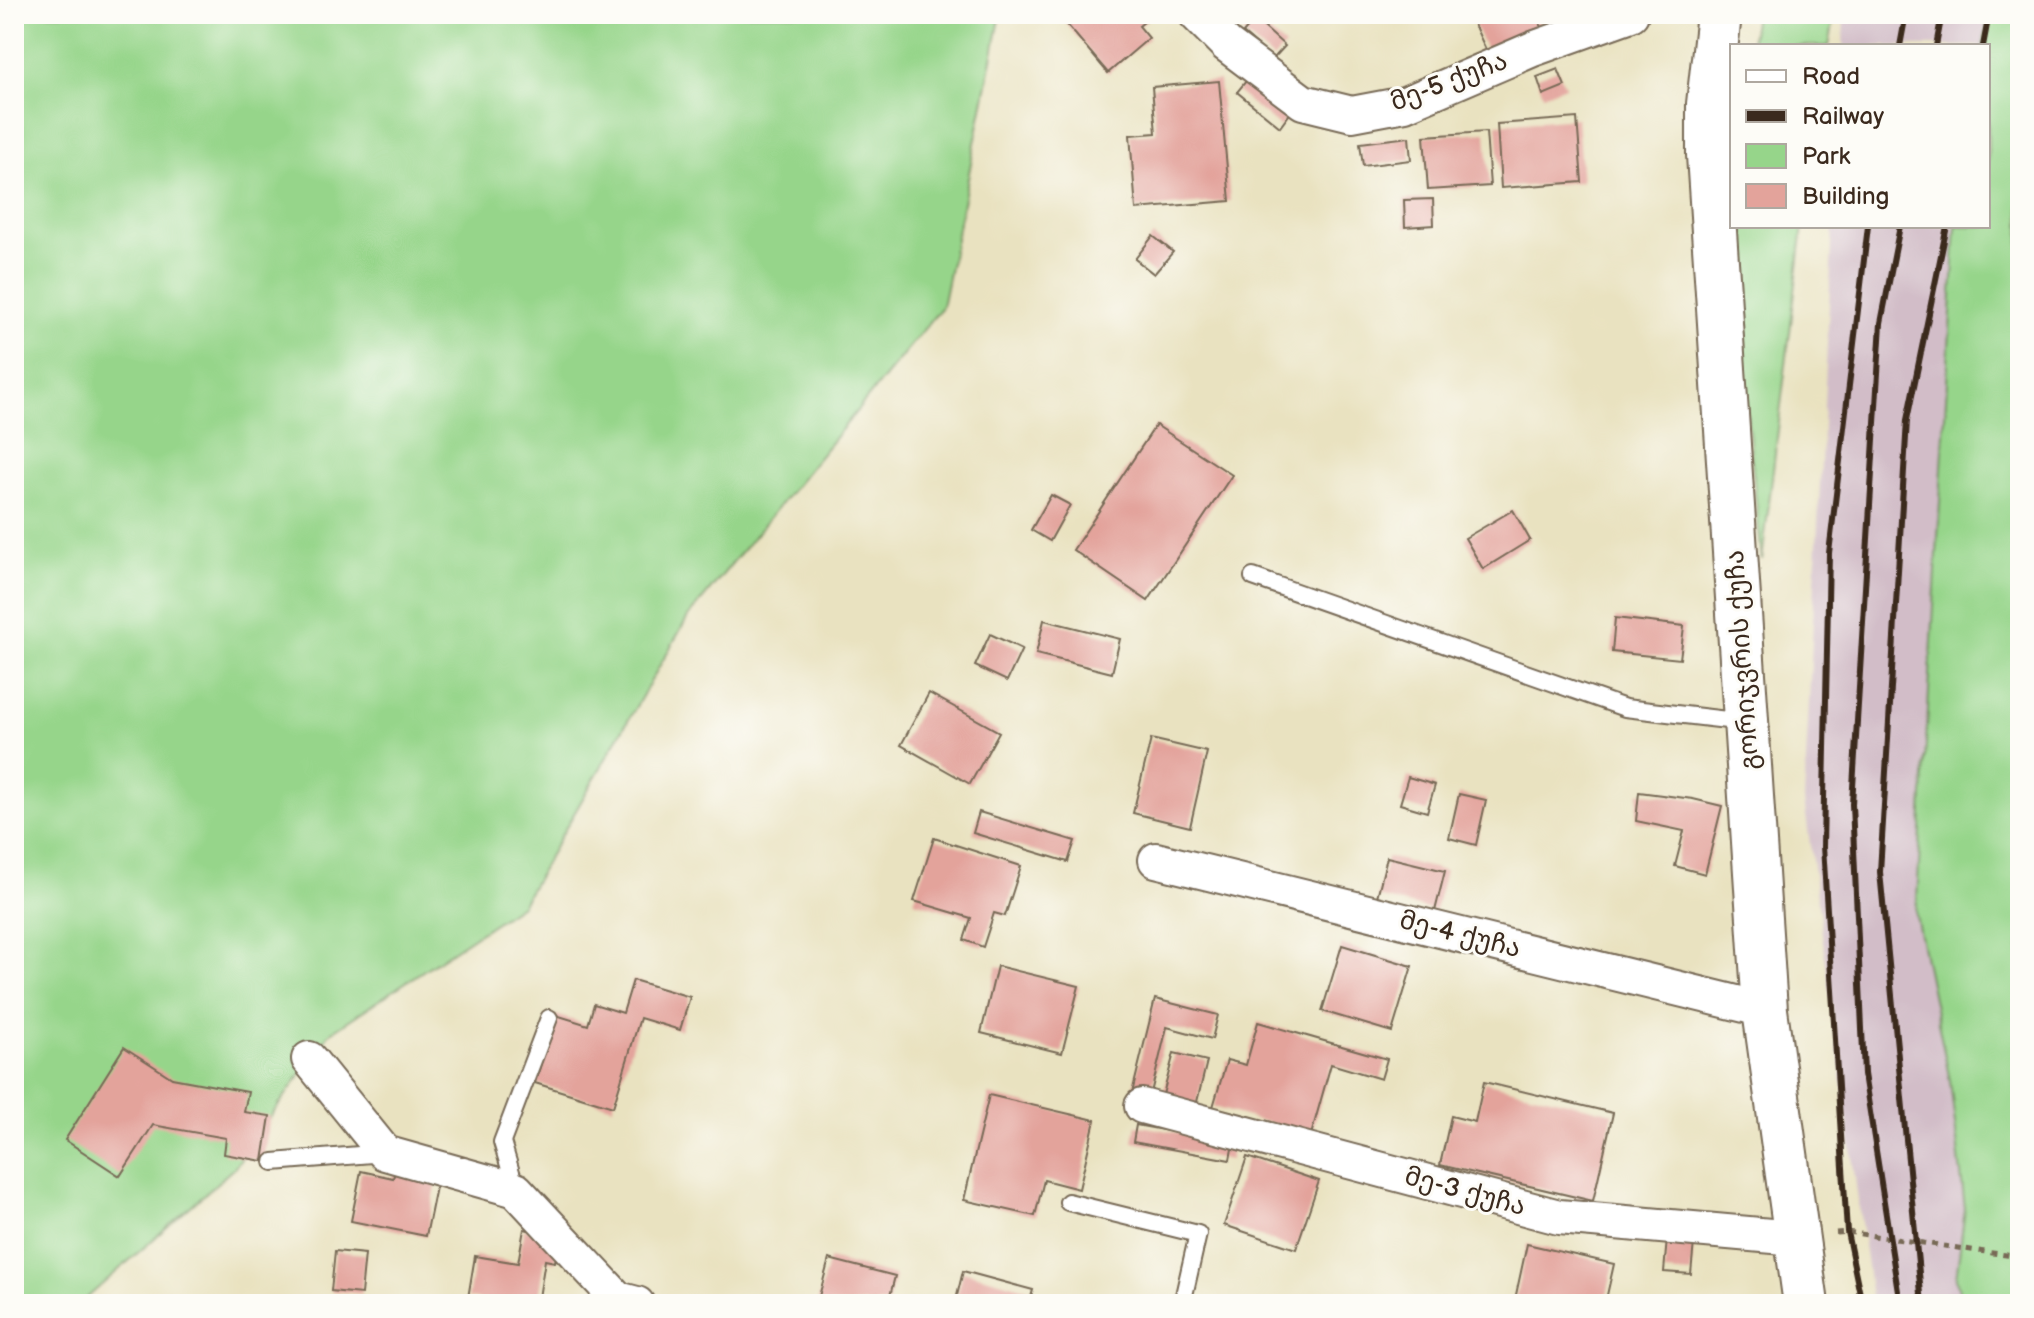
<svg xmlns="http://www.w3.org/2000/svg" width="2034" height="1318" font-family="'Balsamiq Sans','Noto Sans Georgian',sans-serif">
	<rect width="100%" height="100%" fill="#fdfcf7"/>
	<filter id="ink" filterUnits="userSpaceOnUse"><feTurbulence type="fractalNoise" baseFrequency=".0125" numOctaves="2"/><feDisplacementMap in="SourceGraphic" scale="16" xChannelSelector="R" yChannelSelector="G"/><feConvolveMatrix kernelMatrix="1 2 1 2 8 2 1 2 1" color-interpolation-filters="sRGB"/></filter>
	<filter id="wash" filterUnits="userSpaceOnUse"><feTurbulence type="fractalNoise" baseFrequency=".006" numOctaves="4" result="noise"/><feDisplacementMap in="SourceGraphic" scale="32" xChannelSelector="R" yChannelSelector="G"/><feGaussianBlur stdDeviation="1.8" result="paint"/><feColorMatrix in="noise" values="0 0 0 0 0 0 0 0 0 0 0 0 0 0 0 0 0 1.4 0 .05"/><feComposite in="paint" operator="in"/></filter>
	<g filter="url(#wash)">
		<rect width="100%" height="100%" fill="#e9e2c0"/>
		<g fill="#d2bdc8">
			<path d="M1844,14H1992L1986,46H1843Z"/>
			<path d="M1833,226H1959L1998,1304H1872L1804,800Z"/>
		</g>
		<g fill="#96d58a" stroke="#688054" stroke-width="2">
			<path d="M14,14H1001L942,307L688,617L521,905L330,1033L235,1167L80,1304H14Z"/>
			<path d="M1755,14H1835L1829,46H1750Z"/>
			<path d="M1989,14H2020V1304H1962L1956,1278L1965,1209L1950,1081L1916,916L1956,226H1988V46H1983Z"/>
			<path d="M1736,226H1803L1762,560L1738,325Z"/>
		</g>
		<g id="blocks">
			<g fill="#e3a39b">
				<path d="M1058,14H1154L1139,26L1149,38L1108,73Z"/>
				<path d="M1306,14H1336L1334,23Z"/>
				<path d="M1469,14H1536L1543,30L1489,56Z"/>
				<path d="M1255,19L1285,46L1273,59L1243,33Z"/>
				<path d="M1558,69L1565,86L1543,95L1537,77Z"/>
				<path d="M1255,70L1297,104L1280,127L1237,92Z"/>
				<path d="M1219,81L1230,201L1136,209L1130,135L1156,133L1152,87Z"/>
				<path d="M1577,118L1582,182L1501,188L1497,124Z"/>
				<path d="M1486,132L1490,186L1428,190L1424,136Z"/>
				<path d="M1409,137L1411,160L1363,166L1360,143Z"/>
				<path d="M1433,199L1434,225L1405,227L1404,200Z"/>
				<path d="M1153,236L1173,252L1154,274L1135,259Z"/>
				<path d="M1156,425L1232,475L1148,601L1073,550Z"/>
				<path d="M1051,495L1070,505L1050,541L1031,530Z"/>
				<path d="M1513,510L1530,540L1483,569L1465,538Z"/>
				<path d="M1615,618L1684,626L1680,659L1612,652Z"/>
				<path d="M1044,620L1120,639L1112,673L1036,654Z"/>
				<path d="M990,634L1022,649L1007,681L975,666Z"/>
				<path d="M929,693L999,732L970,784L901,745Z"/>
				<path d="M1151,739L1207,752L1190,827L1133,813Z"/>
				<path d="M1408,777L1435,785L1427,812L1400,804Z"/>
				<path d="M1639,792L1693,799L1722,806L1705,874L1675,866L1684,831L1636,821Z"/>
				<path d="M1459,794L1486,800L1476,845L1449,838Z"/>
				<path d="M979,812L1075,841L1068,862L973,833Z"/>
				<path d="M934,838L1021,866L1005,916L994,913L983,947L964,940L971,918L914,901Z"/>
				<path d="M1387,857L1445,871L1435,911L1377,897Z"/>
				<path d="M1342,945L1412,966L1392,1032L1322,1011Z"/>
				<path d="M997,966L1079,986L1062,1053L981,1033Z"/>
				<path d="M633,980L690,997L680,1030L640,1018L613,1107L535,1083L556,1015L588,1025L594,1004L623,1013Z"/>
				<path d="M1155,999L1218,1015L1212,1039L1167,1027L1150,1097L1132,1093Z"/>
				<path d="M1258,1022L1387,1059L1381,1079L1331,1064L1311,1135L1213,1107L1227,1060L1246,1065Z"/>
				<path d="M124,1047L172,1078L248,1092L244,1112L270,1116L263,1161L224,1154L226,1138L153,1125L120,1176L65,1140Z"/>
				<path d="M1174,1053L1207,1061L1195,1110L1161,1102Z"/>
				<path d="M1484,1082L1613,1113L1593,1201L1440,1165L1451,1116L1475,1122Z"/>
				<path d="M989,1095L1095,1120L1079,1189L1044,1180L1035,1216L964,1200Z"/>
				<path d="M1136,1125L1233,1143L1230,1160L1133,1142Z"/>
				<path d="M1247,1157L1319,1181L1296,1249L1224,1225Z"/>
				<path d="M396,1169L438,1177L426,1236L351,1221L361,1171L393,1178Z"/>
				<path d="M524,1229L533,1231L557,1251L555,1262L545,1260L538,1304H507L468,1298L475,1256L518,1263Z"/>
				<path d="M1667,1239L1694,1242L1691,1274L1664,1272Z"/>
				<path d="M1527,1244L1614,1264L1605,1304H1514Z"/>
				<path d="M335,1251L365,1254L361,1294L331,1291Z"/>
				<path d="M829,1259L895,1276L888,1304H817Z"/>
				<path d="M963,1271L1033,1290L1029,1304H955Z"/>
			</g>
		</g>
	</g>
	<g filter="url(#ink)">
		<use href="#blocks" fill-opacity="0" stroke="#786a57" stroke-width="2"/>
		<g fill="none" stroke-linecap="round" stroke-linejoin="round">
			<g stroke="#786a57" stroke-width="20">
				<g id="lane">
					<path d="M1253,577L1625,708L1744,722"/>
					<path d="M273,1162L384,1153"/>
					<path d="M516,1189L502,1142L549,1018"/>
					<path d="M1068,1202L1198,1234L1182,1304"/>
				</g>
			</g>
			<g stroke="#786a57" stroke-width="38">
				<g id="street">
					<path d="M1196,14L1227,45L1303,102L1352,114L1405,104L1533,49L1631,14"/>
					<path d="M1156,860L1765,1010"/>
					<path d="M309,1059L385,1153L516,1190L618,1299L637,1304"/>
					<path d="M1142,1106L1559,1217L1795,1238"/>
				</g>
			</g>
			<g stroke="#786a57" stroke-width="48">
				<path id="secondary" d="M1719,14L1709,104V155L1765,1010L1806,1304"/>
			</g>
			<path stroke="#786a57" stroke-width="5" stroke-dasharray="6 6" stroke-linecap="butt" d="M1836,1233L1847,1232L2020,1257"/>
			<use href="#lane" stroke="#fff" stroke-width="16"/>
			<use href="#street" stroke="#fff" stroke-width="34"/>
			<use href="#secondary" stroke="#fff" stroke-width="44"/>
			<g stroke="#3b2a1e" stroke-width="6">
				<path d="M1900,46L1906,14"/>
				<path d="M1936,46L1942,14"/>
				<path d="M1983,46L1989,14"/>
				<path d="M1862,1304L1847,1232L1823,846L1829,553L1868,226"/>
				<path d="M1900,1304L1864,1074L1852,804L1881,323L1900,226"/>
				<path d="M1922,1304L1880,872L1907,420L1947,226"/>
			</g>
		</g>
	</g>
	<g text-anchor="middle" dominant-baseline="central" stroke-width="6" stroke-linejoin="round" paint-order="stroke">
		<g font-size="26" fill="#3b2a1e" stroke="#fdfcf7">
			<text transform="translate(1449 82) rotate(-21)">მე-5 ქუჩა</text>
			<text transform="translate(1743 660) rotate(-94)">გორიჯვრის ქუჩა</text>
			<text transform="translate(1460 935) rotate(14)">მე-4 ქუჩა</text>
			<text transform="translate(1465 1192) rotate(15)">მე-3 ქუჩა</text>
		</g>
	</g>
	<rect width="2034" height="1318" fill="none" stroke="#fdfcf7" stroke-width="48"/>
	<rect x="1730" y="44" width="260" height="184" fill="#fdfcf7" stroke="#afa8a0" stroke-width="2"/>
	<rect x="1746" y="70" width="40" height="12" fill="#ffffff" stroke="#afa8a0" stroke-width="2"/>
	<text x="1802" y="84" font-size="24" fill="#3b2a1e">Road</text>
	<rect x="1746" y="110" width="40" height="12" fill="#3b2a1e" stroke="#afa8a0" stroke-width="2"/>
	<text x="1802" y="124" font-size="24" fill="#3b2a1e">Railway</text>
	<rect x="1746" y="144" width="40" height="24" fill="#96d58a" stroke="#afa8a0" stroke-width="2"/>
	<text x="1802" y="164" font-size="24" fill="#3b2a1e">Park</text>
	<rect x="1746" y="184" width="40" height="24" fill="#e3a39b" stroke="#afa8a0" stroke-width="2"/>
	<text x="1802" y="204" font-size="24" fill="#3b2a1e">Building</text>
</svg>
